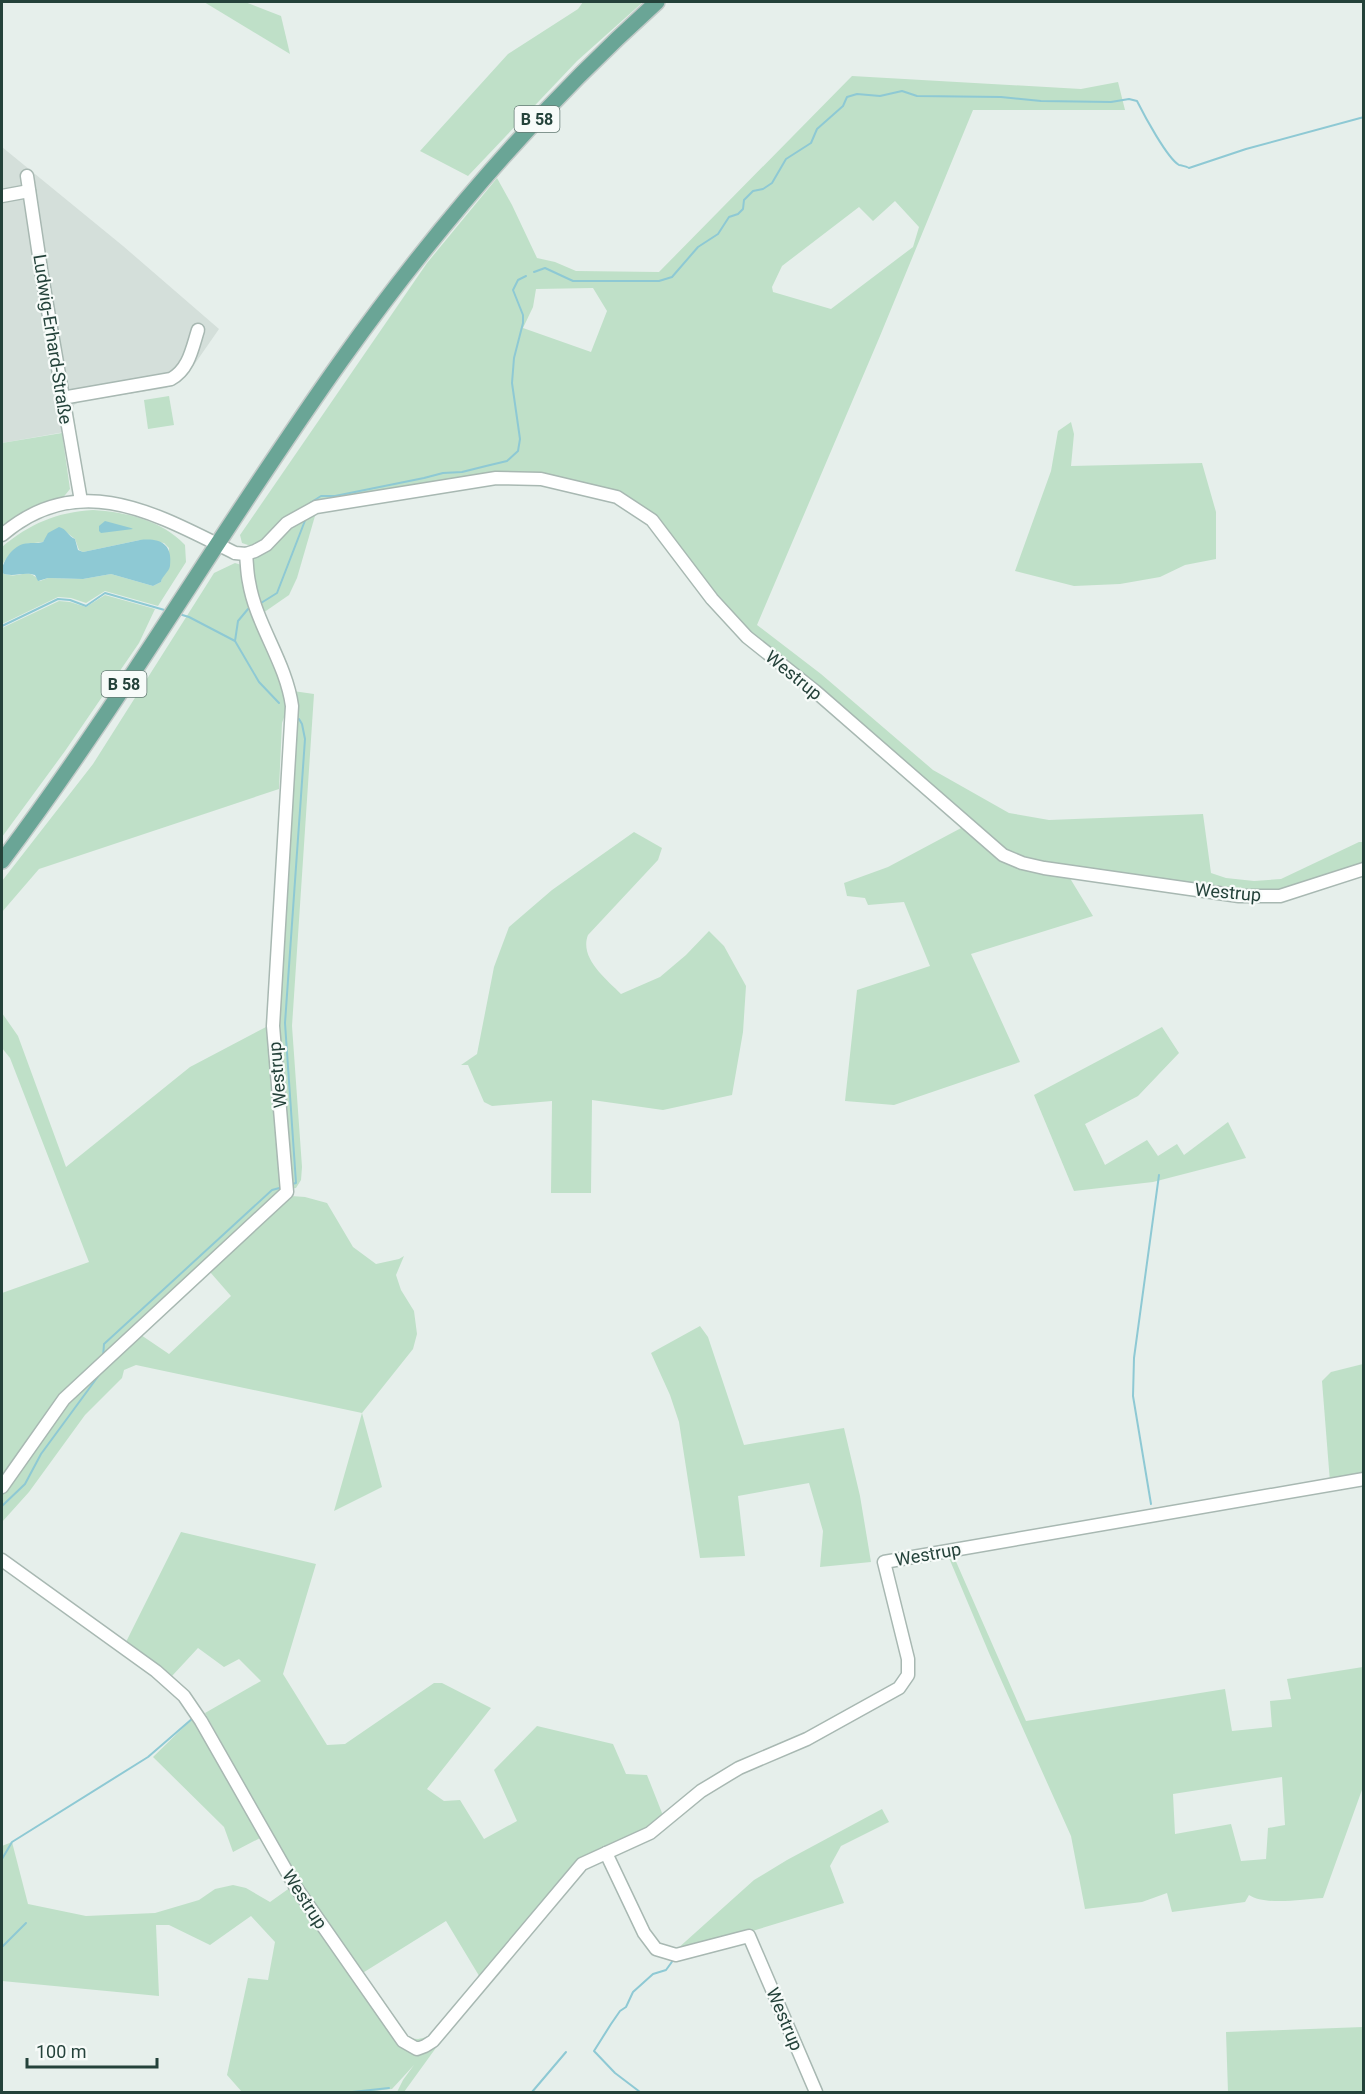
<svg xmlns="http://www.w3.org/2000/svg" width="1365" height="2094" font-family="Roboto,sans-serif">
	<rect width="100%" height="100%" fill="#e6efeb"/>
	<path fill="#d4dfda" d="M2,147L123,246L219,329L187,375L178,382L166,388L79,402L74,405L73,410L76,430L2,443Z"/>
	<g fill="#bfe0c8" fill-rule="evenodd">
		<path d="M204,2H245L281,16L290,54Z"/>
		<path d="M583,2H643L577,61L468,176L420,151L508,54L578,9Z"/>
		<path d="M852,76L1081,89L1118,82L1125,110H973L880,336L757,625L821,674L933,770L1009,813L1049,820L1203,814L1211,873L1226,878L1254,881L1281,879L1359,842H1363V867L1280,894H1240L1045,863L1001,850L750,636L653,518L617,493L541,475L316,504L263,543L251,546L242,543L240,535L427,263L497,178L512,205L537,258L555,262L576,271L659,272ZM895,201L919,227L913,247L831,309L773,292L772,287L782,266L859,207L873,221ZM593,288L607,311L591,352L523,328L533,307L536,289Z"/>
		<path d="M169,396L174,425L148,429L144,400Z"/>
		<path d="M1071,422L1074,434L1071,466L1202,463L1216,512V559L1185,565L1160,577L1120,584L1074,586L1015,571L1051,471L1058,431Z"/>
		<path d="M62,433L70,489L61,500L2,529V443Z"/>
		<path d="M317,509L297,578L289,595L263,613L258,602L251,563C268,540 292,523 317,509Z"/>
		<path d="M93,510C125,512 162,520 185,545L186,562L158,606L105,591L86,603L71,598L58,597L2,624V573C21,581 25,565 40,581L48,578L83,579L111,574L153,586L161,582L162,577L168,569L169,548L164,543L148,540H140L83,552L79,550L75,539L61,528H58C54,534 47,535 43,542L25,544L6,559L2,565V547C29,524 57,512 93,510Z"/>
		<path d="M235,563L245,566L286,686L288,706L282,723L279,789L39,869L2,912V881L93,764L209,581L214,573Z"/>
		<path d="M105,595L155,609L139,643L65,751L2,837V628L59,601L70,602L86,607Z"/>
		<path d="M293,691L314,694L292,1026L302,1167L301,1180L296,1188L289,1189L274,1025Z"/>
		<path d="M963,827L996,857L1068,875L1093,916L971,954L1020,1062L894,1105L845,1101L857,990L930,966L904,902L868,905L865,898L847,896L844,883L888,867Z"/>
		<path d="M634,832L662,848L658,860L588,935C579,958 606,979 621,994L660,977L686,955L709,931L724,946L746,986L743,1032L732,1095L663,1110L592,1100L591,1193H551L552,1101L492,1106L484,1102L468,1065H461L477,1054L494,967L509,927L552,890Z"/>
		<path d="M2,1013L18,1036L66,1167L190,1067L266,1027L280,1190L99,1359L2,1480V1293L89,1262L10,1058L2,1048Z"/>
		<path d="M1162,1027L1179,1053L1138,1096L1085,1124L1105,1165L1147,1140L1158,1156L1177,1144L1184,1155L1228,1122L1246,1158L1153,1182L1074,1191L1034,1095Z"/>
		<path d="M291,1196L305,1197L327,1203L353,1247L376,1264L399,1259L404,1256L396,1275L401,1290L414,1311L417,1334L413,1349L362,1413L382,1487L334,1511L362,1413L136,1365L124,1370L122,1378L85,1415L29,1492L2,1522V1494L69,1400L141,1335L169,1354L231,1296L210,1272Z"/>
		<path d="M700,1326L708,1337L744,1445L844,1428L860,1496L871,1562L820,1567L823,1531L809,1483L738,1496L745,1556L700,1558L679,1422L670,1395L651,1353Z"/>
		<path d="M1363,1364V1477L1330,1482L1322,1381L1331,1372Z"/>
		<path d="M181,1532L316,1564L283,1674L327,1745L345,1744L434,1683H442L491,1708L427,1789L444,1801L460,1800L484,1839L517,1821L494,1770L537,1726L613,1744L626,1774L647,1775L664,1818L580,1863L481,1979L446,1921L361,1974L404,2038L418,2039L432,2036L438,2045L404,2092H397L403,2080L414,2065L392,2089L363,2092H242L227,2075L248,1978L268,1980L275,1942L251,1916L210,1945L169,1925H156L159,1996L2,1981V1846L12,1842L28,1904L86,1916L155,1913L199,1900L215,1889L233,1885L246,1888L270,1902L291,1887L300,1884L205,1713L261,1681L239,1659L224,1667L198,1648L172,1676L126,1642Z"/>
		<path d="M954,1557L1026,1721L1225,1689L1232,1731L1272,1727L1270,1701L1291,1699L1287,1679L1363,1667V1787L1323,1898C1303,1899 1266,1906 1249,1895L1245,1902L1172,1912L1167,1893L1142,1902L1085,1909L1071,1836L989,1653L949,1558ZM1282,1777L1285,1825L1268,1828L1266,1859L1241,1861L1231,1824L1175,1834L1173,1794Z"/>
		<path d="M193,1718L262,1837L233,1852L224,1827L153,1757Z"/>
		<path d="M882,1809L889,1822L841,1846L830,1866L844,1903L746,1933L676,1950L754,1880L787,1860Z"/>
		<path d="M1363,2027V2092H1228L1226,2032Z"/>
	</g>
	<g fill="#8ec9d4">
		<path d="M105,521L131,528L133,529L101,533L99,531V526Z"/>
		<path d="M59,527C67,529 68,536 75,539L78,550L83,552L140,540C159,538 173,543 170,566C169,572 162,576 161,582L153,586L111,574L83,579L48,578L38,581L35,575C24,571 13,578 2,573C1,563 12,547 23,544C30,542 37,544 43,542L48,533Z"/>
	</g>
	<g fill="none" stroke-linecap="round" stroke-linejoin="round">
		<g stroke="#8ec9d4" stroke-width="2">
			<path d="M534,272L545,268L573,281H659L672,277L698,247L718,234L729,217L738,214L743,209L744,200L753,191L763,189L772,183L786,159L811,143L817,129L843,106L847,97L857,94L880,96L902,91L917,96L1001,97L1041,101L1111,102L1129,99L1137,101C1144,115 1167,158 1179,165C1180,165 1188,167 1189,168L1246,149L1364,117"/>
			<path d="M310,503L321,496H335L424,478L443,473L462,472L486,466L507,461L518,451L520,439L512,383L514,358L523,323V315L513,290L518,280L526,276"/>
			<path d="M261,603L277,593L306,518"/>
			<path d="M179,614L189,617L235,641L259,682L279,703"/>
			<path d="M2,626L58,599L70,600L86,606L105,593L168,611"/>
			<path d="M235,641L238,621L248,609"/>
			<path d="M292,1184L296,1183L285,1023L305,739L302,724L299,719"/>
			<path d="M103,1357L104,1344L272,1190L283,1187"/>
			<path d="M1151,1504L1133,1396L1134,1358L1159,1175"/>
			<path d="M2,1506L25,1484L41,1454L102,1371"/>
			<path d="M2,1859L12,1842L148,1757L193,1718"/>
			<path d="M2,1947L26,1923"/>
			<path d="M352,2092L389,2088"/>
			<path d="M532,2092L566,2052"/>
			<path d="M640,2092L615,2073L594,2051L611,2024L620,2011L626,2007L633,1992L653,1974L666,1970L674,1959"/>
		</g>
		<g stroke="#a8b8b2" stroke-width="15">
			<g id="minor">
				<path d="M27,176L42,276L81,501"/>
				<path d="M2,196L29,191"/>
				<path d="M62,398L171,379C189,369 192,349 198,330"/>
				<path d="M2,535C80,468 158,515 235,553L246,554L255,551L266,545L287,523L316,507L496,478L541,479L617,497L652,520L712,599L747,637L815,691L1003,855L1022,863L1044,868L1239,896H1280L1364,869"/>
				<path d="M2,1487L64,1399L287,1192L273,1026L292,706C286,662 256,625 249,582C247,573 247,563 246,554"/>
				<path d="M2,1560L156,1671L184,1696L201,1721L295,1886L403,2041L417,2049L425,2046L433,2041L582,1864L650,1833L701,1791L739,1768L807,1739L899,1688L908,1675V1659L884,1562L1364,1479"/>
				<path d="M606,1853L644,1933L656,1949L676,1955L749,1936L816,2092"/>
			</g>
		</g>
		<g stroke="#c2cac8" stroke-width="18">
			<path id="major" d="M2,861C123,700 224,525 341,361C434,230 538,109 657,2"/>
		</g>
		<use href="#minor" stroke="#fff" stroke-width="12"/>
		<use href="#major" stroke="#6aa596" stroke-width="15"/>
	</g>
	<g text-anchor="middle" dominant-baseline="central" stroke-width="4.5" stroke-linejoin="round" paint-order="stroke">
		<g fill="#f7fbf9" stroke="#637a73" stroke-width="1.5">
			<rect x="514.5" y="106" width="45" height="26" rx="4.5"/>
			<rect x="101.5" y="671" width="45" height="26" rx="4.5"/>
		</g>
		<g font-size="16" font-weight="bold" fill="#24423a">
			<text x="537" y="119">B 58</text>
			<text x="124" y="684">B 58</text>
		</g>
		<g font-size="18" fill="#24423a" stroke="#f7fbf9">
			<text transform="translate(53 339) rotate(81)">Ludwig-Erhard-Straße</text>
			<text transform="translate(794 675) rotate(39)">Westrup</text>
			<text transform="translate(1228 892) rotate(5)">Westrup</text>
			<text transform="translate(277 1075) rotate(-95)">Westrup</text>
			<text transform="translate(928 1554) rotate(-10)">Westrup</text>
			<text transform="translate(305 1899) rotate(57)">Westrup</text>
			<text transform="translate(785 2019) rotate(67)">Westrup</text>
		</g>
	</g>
	<rect width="1365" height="2094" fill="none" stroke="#24423a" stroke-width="6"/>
	<path d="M27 2058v9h130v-9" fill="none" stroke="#24423a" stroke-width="3"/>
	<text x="36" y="2058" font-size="18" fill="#24423a" stroke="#f7fbf9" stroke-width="4.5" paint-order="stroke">100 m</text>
</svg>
